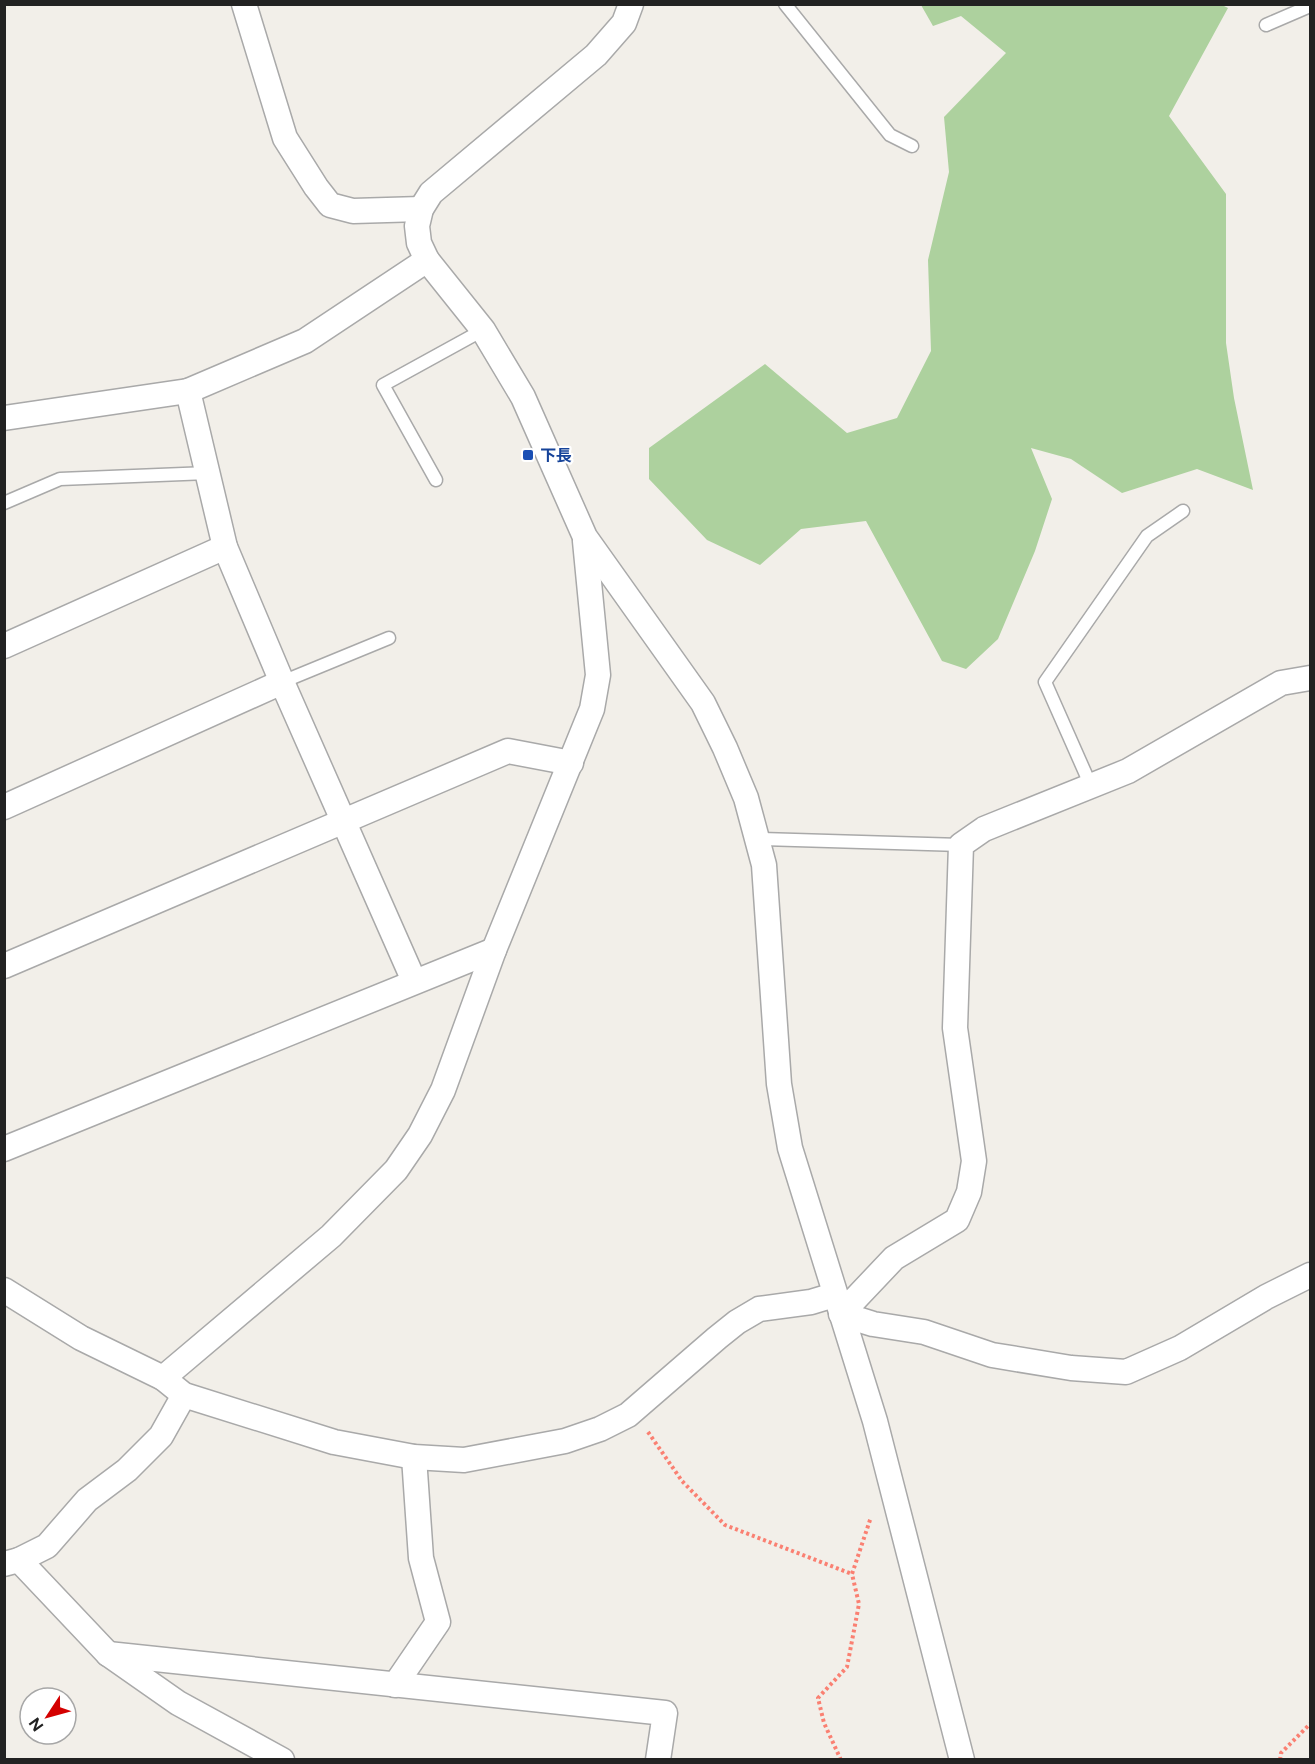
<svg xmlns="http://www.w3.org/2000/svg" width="1315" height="1764" font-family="Figtree,'Noto Sans JP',sans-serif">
	<rect width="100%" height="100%" fill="#f2efe9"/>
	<path fill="#add19e" d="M1222,5L1228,8L1169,116L1226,194V343L1234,398L1253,490L1197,469L1122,493L1071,459L1031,448L1052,499L1035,551L998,639L966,669L942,661L866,521L801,529L760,565L707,540L649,479V448L765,364L847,433L897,418L931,351L928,260L949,172L944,117L1006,53L961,16L933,26L921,5Z"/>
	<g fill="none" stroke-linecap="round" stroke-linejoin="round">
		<g stroke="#a9a9a9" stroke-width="15">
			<g id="service">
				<path d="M785,4L890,135L912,146"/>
				<path d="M1266,25L1310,6"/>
				<path d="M436,480L383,385L483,330"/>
				<path d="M4,503L60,479L208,473"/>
				<path d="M282,682L389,638"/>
				<path d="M1091,786L1045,682L1147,536L1183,511"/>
				<path d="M758,839L961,845"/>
			</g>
		</g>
		<g stroke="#a9a9a9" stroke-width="27">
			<g id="minor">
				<path d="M244,4L285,138L316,187L330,205L353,211L421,209"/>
				<path d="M631,4L624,23L596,55L431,193L421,209L417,226L419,243L427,260L483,330L523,397L585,537L703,703L725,748L746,798L764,865L779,1084L790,1148L875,1421L962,1760"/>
				<path d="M188,391L225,547L282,682L414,981"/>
				<path d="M4,418L188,391L305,341L427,260"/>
				<path d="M4,646L225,547"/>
				<path d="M1310,678L1281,683L1128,771L984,829L961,845L955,1028L974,1161L969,1192L957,1220L894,1258L841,1314L873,1324L924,1332L992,1355L1071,1368L1126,1372L1180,1348L1266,1297L1310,1275"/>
				<path d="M4,807L282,682"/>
				<path d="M4,966L508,751L571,763"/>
				<path d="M4,1149L494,950"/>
				<path d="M4,1290L81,1338L163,1378L184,1395L334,1442L414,1457L464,1460L565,1441L600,1429L628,1415L717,1338L737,1322L759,1309L811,1302L834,1295"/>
				<path d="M163,1378L331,1236L396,1170L420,1135L443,1090L494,950L592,709L598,675L585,541"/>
				<path d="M19,1560L108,1654L178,1703L282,1760"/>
				<path d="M4,1564L19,1560L47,1546L87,1500L127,1470L161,1436L184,1395"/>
				<path d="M108,1654L665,1713L658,1760"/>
				<path d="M395,1685L438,1622L421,1558L414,1457"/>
			</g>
		</g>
		<g stroke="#fa8072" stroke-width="4" stroke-dasharray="3 3" stroke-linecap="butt">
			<path d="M648,1432L682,1481L725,1525L852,1574"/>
			<path d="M841,1760L824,1723L818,1698L847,1667L859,1604L852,1574L871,1517"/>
			<path d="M1280,1760L1281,1753L1310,1724"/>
		</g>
		<use href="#service" stroke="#fff" stroke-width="12"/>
		<use href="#minor" stroke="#fff" stroke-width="24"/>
	</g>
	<rect fill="#1a4fb4" stroke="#fff" stroke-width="2" x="522" y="449" width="12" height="12" rx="3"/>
	<g text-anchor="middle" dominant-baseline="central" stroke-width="4.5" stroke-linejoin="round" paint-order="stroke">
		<g font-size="16" font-weight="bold" fill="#164399" stroke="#fff" text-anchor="start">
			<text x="540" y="455">下長</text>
		</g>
	</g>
	<rect width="1315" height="1764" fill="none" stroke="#222222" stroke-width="12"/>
	<g transform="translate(48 1716) rotate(234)"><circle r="28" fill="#ffffff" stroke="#a7a7a7" stroke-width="1.5"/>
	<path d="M0-4.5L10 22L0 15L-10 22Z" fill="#d40000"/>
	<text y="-9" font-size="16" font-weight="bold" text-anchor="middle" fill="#222222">N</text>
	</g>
</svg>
